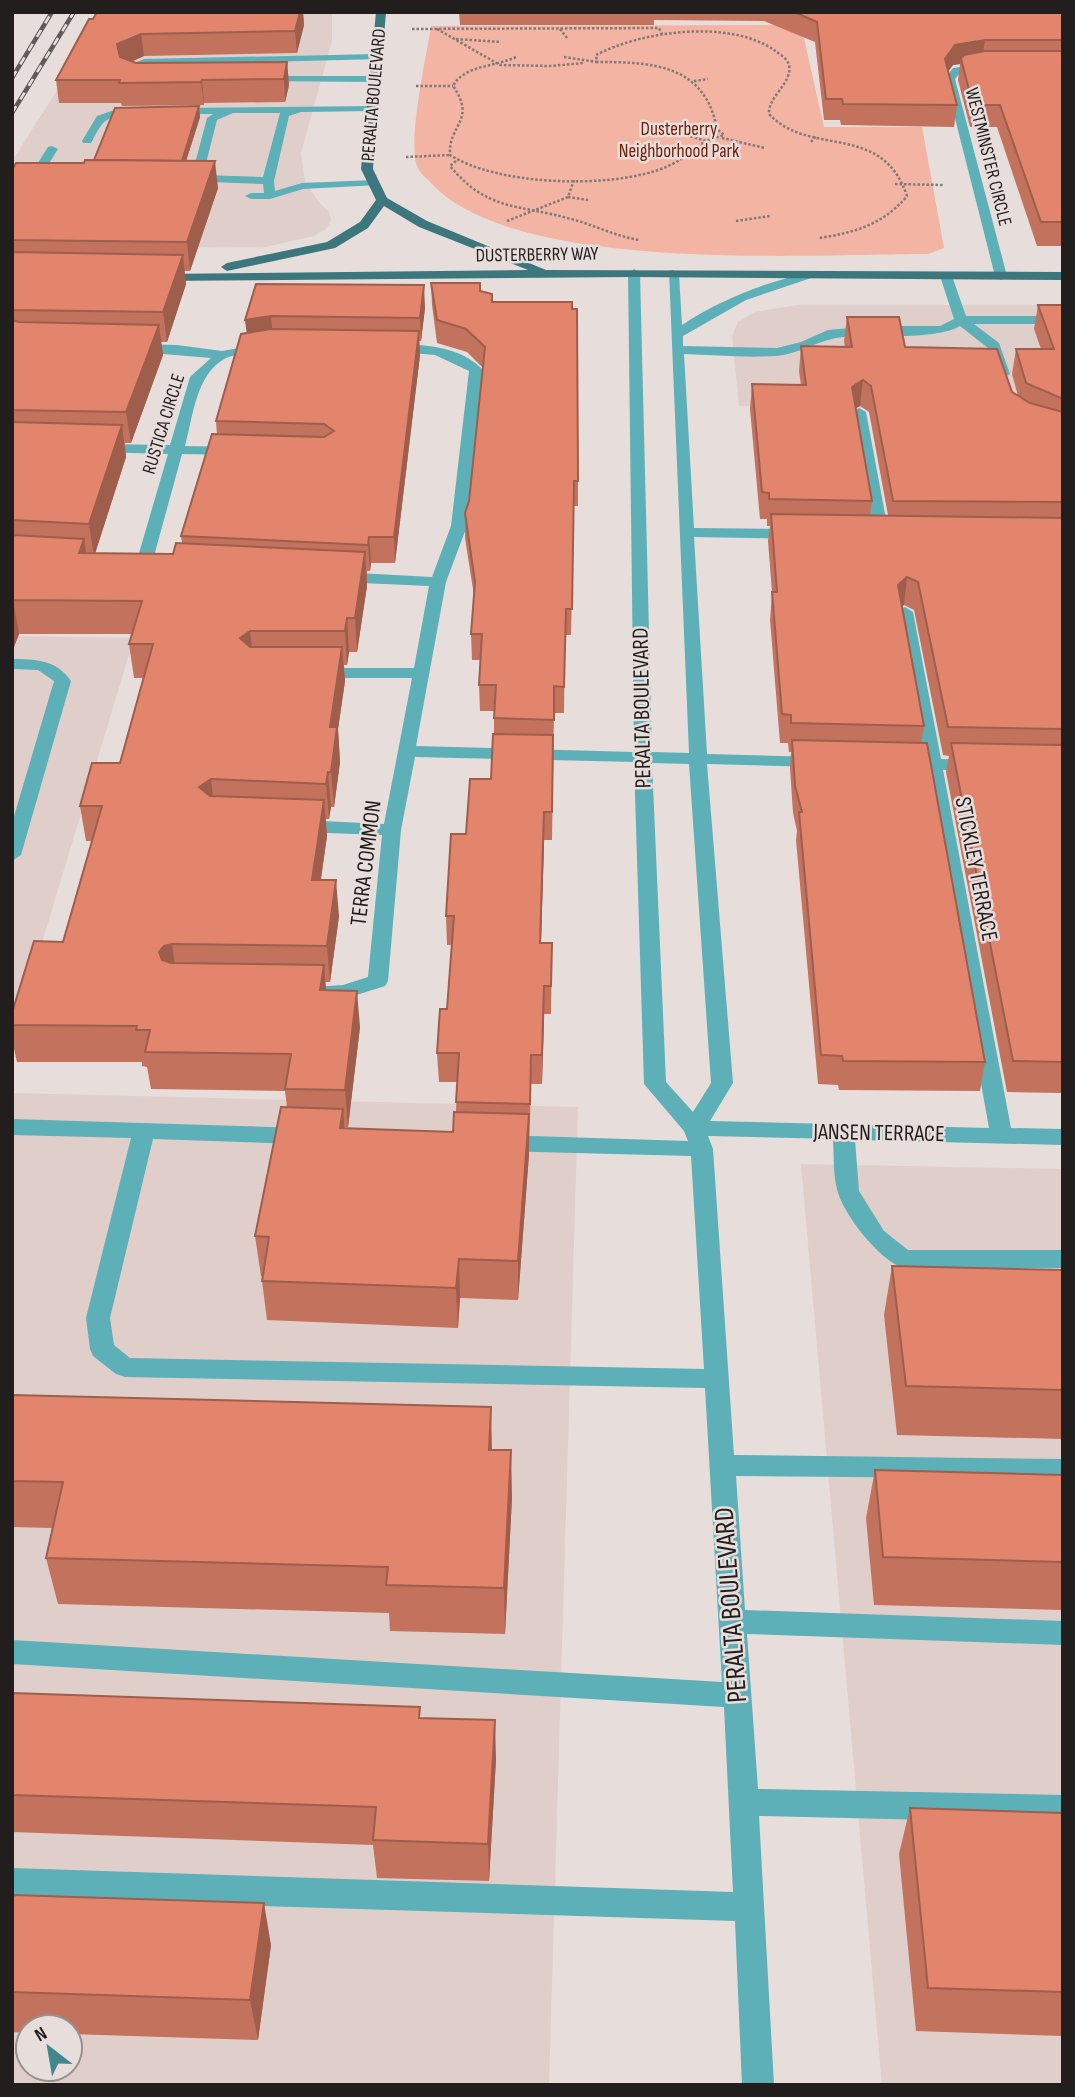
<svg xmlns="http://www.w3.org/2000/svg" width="1075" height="2097" font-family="'Sofia Sans Condensed',sans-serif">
	<rect width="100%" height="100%" fill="#e7dddb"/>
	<g fill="#e0ceca" fill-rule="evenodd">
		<path d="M107,12H332V41L301,153L305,181L318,201L329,212L331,220L327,228L314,236L265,247L12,248V161Z"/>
		<path d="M798,305H1063V500L989,410L739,406L732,336L738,322L755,312Z"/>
		<path d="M12,636L134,638L12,1042Z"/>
		<path d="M12,1093L578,1107L549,2085H12ZM28,2027H70V2069H28Z"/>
		<path d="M801,1164L1063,1169V2085H882Z"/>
	</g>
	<path fill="#f3b4a4" d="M801,25L824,127H922L944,248L928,254C807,254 517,274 432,184C428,179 420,174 418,168C406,146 427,54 431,26Z"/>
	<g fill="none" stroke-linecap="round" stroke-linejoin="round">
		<g stroke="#807977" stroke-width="2.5" stroke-dasharray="2.5 2" stroke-linecap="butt">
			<path d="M412,29L659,28L662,34"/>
			<path d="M437,29L500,65L550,66L583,63"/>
			<path d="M560,29L567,38"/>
			<path d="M456,39L501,42"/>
			<path d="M516,57C495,67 464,65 453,86C477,121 448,124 450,155C497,185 602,188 655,171C672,166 687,156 702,146L703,141"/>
			<path d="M564,57L597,62L596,55C642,31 729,19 774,50C779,54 787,58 789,65C793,83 768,96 769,114C810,158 882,121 907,196C884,224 854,233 819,238"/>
			<path d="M596,62C652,62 705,64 717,129"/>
			<path d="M694,81L708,79"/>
			<path d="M416,86H453"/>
			<path d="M705,128L717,129L724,135L706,141L687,135L690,130Z"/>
			<path d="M722,138L765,148"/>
			<path d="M811,142L816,136"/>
			<path d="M406,157L450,155"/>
			<path d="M456,161L450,166C488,212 519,204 571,219C594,225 615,236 639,240"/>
			<path d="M895,184L943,185"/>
			<path d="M568,197L588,200"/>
			<path d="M507,221L568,197L574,180"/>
			<path d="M736,221L770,216"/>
		</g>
		<g fill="#5db0b8" fill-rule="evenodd">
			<path d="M377,54L382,57L381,59L145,65L132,70L137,77L132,80L124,77L122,68L144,59Z"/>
			<path d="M987,63L992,66L991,68L960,73L955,79L1007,276L1001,280L995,276L945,79L953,68Z"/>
			<path d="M262,76H375L380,79L375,82L258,81V77Z"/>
			<path d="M377,106L378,108L373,111L301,112L289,116L274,181L275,191L302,183L374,180L378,181V185L303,189L270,199H251L245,196L251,193H264L263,184L183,181V177L192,175L207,118L213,114H172L167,111L172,108ZM233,113H280L263,177L203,175L217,120Z"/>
			<path d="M117,109H140L145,112C135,119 119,112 107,120C100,124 95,136 91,143H83L82,141L97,116Z"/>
			<path d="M52,146L58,149L43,173L56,181L50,184L31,174L48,147Z"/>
			<path d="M634,269L640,273L652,752L689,753L669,271L673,270L679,274L682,325C722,298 767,282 814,271L820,275L746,300L683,336V346L777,348L801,342L828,330L872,326H940L954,319L940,276L946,272L952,276L966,316H1063V324H974L999,343L1010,374L1003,378L996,374L988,348L960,326C933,341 876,334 843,337C820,339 800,354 776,356C746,358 714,355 684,354L694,528L796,529L804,534L796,539L694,537L707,754L817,757L826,762L817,767L707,764L733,1083L710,1121L989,1128L925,770L902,769L893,764L902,759H923L897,612L905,607L913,612L941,759L974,760L983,765L974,770H943L1011,1128L1063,1129V1145L855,1140L859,1191L884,1231L908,1250H1063V1268H903C879,1260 842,1213 837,1189C833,1173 834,1155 833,1139L708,1136L713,1149L734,1455L1063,1459V1479L736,1476L745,1610L1063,1621V1645L747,1634L758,1789L1063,1795V1823L759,1816L774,2085H742L735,1921L12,1898V1868L733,1892L724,1707L12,1664V1640L722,1682L705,1388L125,1377L116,1374L93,1356L90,1349L86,1318L131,1138L12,1135V1119L301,1128L309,1131L312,1136L309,1141L301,1144L153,1139L110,1318L114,1345L130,1358L704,1369L691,1156L501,1151L493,1148L490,1143L493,1138L501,1135L688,1141L684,1131L644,1084L634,762L415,757L401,830L388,981L385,986C362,993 339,1003 314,997L311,992L314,987L343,985L368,977L382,835L300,832L291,826L300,820L384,824L412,678H317L309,673L317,668H414L429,586L339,582L331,577L339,572L432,577L451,526L469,371L435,355L387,351V345L392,344C422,344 461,346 483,370L467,526L446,582L416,746L634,752L628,273ZM652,763L689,764L711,1083L693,1112L666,1082Z"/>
			<path d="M133,344L177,345L222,351L262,344L269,348C257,357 239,352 226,358C196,373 193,417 185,446L234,447L241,451L234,455L182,454L151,567L143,572L135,567L168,454L98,452L91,448L98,444L170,445L190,377L211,358L128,351V345Z"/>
			<path d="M859,408L866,412L889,535L881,540L873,535L852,412Z"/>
			<path d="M12,659C36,659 57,660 71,681L21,855L12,861V823L54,681L38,670L12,669Z"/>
		</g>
		<path fill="#3c777d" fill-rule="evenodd" d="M376,12H386L373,169L387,198L427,221L546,270L1063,272V280L634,277L154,281V275L158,274L528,270L419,227L384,206L368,228L335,248L227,271L221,267L227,263L327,242L360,222L376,200L361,169Z"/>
		<g stroke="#605a59" stroke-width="4.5">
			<g id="rail">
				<path d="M12,78L52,12"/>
				<path d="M12,113L74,12"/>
			</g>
		</g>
		<use href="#rail" stroke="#e7dddb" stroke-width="2.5" stroke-dasharray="8" stroke-linecap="butt"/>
	</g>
	<g fill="#c3725e" fill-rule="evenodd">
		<path d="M97,12H303L304,25L297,53L144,56L132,61L136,63L287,62L289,85L285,102L204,103V105L122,106L121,103H59L56,80Z"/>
		<path d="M459,12H1063V246H1037L997,127H970L958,80L960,64L953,65L948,71L957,105L954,127L841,125L840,120H824L815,42L764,21L654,20V25H460Z"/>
		<path d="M199,106L200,117L186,161L218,188L190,271H184L186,284L167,342H161L163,355L131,443H125L126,457L95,553L173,554L182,543L181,536L217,435L216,421L247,333L256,284L425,308L421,341H419L420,355L395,563H371L370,571H367V586L357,652H349L347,665H344L345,681L338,729L340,762L334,807H331L329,819H326L327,836L321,880L339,916L330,982H325L326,990L360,1027L348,1127H344V1128L453,1132L456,1112L457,1082H439L437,1053L447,1009L452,945H447L446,916L466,834L491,779L494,734V711H480L479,685L481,660H472L471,634L474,596L465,538V513L469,501L483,368L467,352L437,343L432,305L431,283L480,291L493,302L578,481V506H574L571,635H565L564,713H554L552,840H544L541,943H552L551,1014H544L542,1084H531L529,1154L518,1300L460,1298L458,1328L267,1320L262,1281L263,1276H261L255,1236L287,1107L285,1091L151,1089L147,1067L142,1066V1062H17L12,1040V1013L63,942L92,841H86L80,806L120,763L144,678H134L129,644L132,634H19L12,652V170L84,163L94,160Z"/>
		<path d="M1038,305H1063V1093L1007,1092L946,772L949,756L943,755L914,610L904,605L902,606L924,726L921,743L985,1062L980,1091L839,1090L838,1085L818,1084L796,840L797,831L793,813L790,768L791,752H789L788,743H780L770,620L772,592L768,541L770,526H767V519H760L750,409L752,384L801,385L799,371L801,346L845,347L844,341L847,317L905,347L1012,392L1018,396L1012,374L1016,349H1041L1034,329ZM860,406L869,412L888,515H870L872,501L856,408Z"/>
		<path d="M892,1266L1063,1270V1439L897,1435L884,1315Z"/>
		<path d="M12,1395L492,1450L512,1497L505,1634L390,1631L389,1613L58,1604L46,1558L52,1528L12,1527Z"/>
		<path d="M875,1470L1063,1475V1610L874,1605L866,1518Z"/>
		<path d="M12,1693L421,1718L496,1759L489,1881L377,1878L373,1845L12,1832Z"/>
		<path d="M910,1808L1063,1813V2036L916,2031L899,1854Z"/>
		<path d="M12,1895L271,1945L258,2040L70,2034V2027H28V2033L12,2032Z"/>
	</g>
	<g fill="#9f5d4c">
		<path d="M300,12H303L304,25L297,53L295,31Z"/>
		<path d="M141,34L144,56L120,67L117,44Z"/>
		<path d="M985,40L982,60L961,59L960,64L953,65L942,80L945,59L955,45Z"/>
		<path d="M287,62L289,85L285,102L284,79Z"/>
		<path d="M202,80L204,103V105L201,82Z"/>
		<path d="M199,106L200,117L182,174L181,163Z"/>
		<path d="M215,161L218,188L190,271L187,242Z"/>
		<path d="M183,255L186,284L167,342L163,312Z"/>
		<path d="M424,285L425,308L421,341L420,318Z"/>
		<path d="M271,316L273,339L248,344L245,320Z"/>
		<path d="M159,325L163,355L131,443L126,412Z"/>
		<path d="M419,331L420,355L395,563L394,537Z"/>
		<path d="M863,380L860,406L849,412L852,387Z"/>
		<path d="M122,425L126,457L94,557L89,524Z"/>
		<path d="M369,537L371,563L370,571L368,545Z"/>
		<path d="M84,539L89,571L79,553Z"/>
		<path d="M365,552L367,586L357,652L355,618Z"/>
		<path d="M907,577L904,605L894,612L898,585Z"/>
		<path d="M13,600L19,634L12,652V601Z"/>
		<path d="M347,618L349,652L347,665L345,631Z"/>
		<path d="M250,631L254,665L240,638Z"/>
		<path d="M342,647L345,681L338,729L340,762L334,807L331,772L330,727Z"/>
		<path d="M328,772L331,807L329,819L326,784Z"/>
		<path d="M211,779L215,814L199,787Z"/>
		<path d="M324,800L327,836L315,916L312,880Z"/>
		<path d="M544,812V840L540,972V943Z"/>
		<path d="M336,880L339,916L330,982L327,946Z"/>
		<path d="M172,944L177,980L169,982L159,952L164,946Z"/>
		<path d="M324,965L327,1001L320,990Z"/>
		<path d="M544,986V1014L542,1084V1055Z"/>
		<path d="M357,991L360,1027L348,1127L345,1090Z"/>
		<path d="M343,1109L346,1148L340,1128Z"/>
		<path d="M529,1114V1154L518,1300V1261Z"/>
		<path d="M459,1259L460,1298L458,1328L456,1288Z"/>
		<path d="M491,1407L492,1454L489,1450Z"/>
		<path d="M511,1450L512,1497L505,1634L504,1588Z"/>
		<path d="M495,1720L496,1759L489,1881L488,1844Z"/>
		<path d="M264,1903L271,1945L258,2040L250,2000Z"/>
	</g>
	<g fill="#e3856d" stroke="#9f5d4c" stroke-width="2">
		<path d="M97,12H300L295,31L141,34L117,44L120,57L136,63L287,62L284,79L202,80L201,82L119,83L120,80H56L89,19H93Z"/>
		<path d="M794,12H1063V40H985L955,45L945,59L957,105L843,104L842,99H826L817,22Z"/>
		<path d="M985,51H1063V222H1041L1000,105H973L961,59L964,55Z"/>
		<path d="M199,106L182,161L94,160L115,108Z"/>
		<path d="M85,160L215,161L187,242L12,240V170L16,163H84Z"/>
		<path d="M12,252L183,255L163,312L12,310Z"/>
		<path d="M431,283H480V291L492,294V302H572V309H577L578,481H574L572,609H566L564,687L554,686V720L494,718L496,685H479L482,634H471L475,582L465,513L469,501L485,347L466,329L437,320Z"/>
		<path d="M256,284L424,285L420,318L271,316L245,320Z"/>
		<path d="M1038,305H1063V399L1026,383L1016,349H1054Z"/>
		<path d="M847,317H899L905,347L997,349L1012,392L1030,403L1063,412V502L893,501L871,386L863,380L852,387L872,501L769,499V493L762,492L752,384L806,385L801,346L852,347Z"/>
		<path d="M12,320L19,322L159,325L126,412L12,410Z"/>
		<path d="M271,329L419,331L394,537H369L368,545L181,536L212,434L324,437L334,431L324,424L216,421L241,334Z"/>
		<path d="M12,422L122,425L89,524L12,520Z"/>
		<path d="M771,514L1063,518V729L948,727L918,582L907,577L898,585L924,726L791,723V715L782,714L772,592H777Z"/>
		<path d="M12,535L84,539L79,553L173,554L176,543L365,552L355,618H347L345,631H250L240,638L250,647H342L330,727H337L331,772H328L326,784L211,779L199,787L210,796L324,800L312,880H336L327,946L172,944L164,946L159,952L162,960L171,963L324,965L320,990L357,991L345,1090L285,1089L291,1054L145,1052L150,1030H136L137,1026L12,1025V1013L34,941L63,942L102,806H80L92,763H120L153,644H129L142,601L13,600L12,601Z"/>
		<path d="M493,734L553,735L552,812H544L540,943H552L551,986H544L542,1055H531L530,1104L456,1102L459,1053H437L440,1009H447L454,916H446L451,834H466L470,779H491Z"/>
		<path d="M792,740L927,743L985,1062L843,1061L842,1056L821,1055L799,812H802L795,786Z"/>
		<path d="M951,743L1063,745V1062L1013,1061Z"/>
		<path d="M281,1107L343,1109L340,1128L453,1132L454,1112L529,1114L518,1261L459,1259L456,1288L262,1281L269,1237L255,1236Z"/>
		<path d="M892,1266L1063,1270V1390L906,1386Z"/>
		<path d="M12,1395L491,1407L489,1450H511L504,1588L386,1585L388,1567L46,1558L63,1482L12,1481Z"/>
		<path d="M875,1470L1063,1475V1562L883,1557Z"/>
		<path d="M12,1693L420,1707L419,1718L495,1720L488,1844L373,1840L376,1807L12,1795Z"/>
		<path d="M910,1808L1063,1813V1992L928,1988Z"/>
		<path d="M12,1895L264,1903L250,2000L12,1992Z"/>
	</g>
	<g text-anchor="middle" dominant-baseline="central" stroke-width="5" stroke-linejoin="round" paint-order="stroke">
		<g font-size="19" fill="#221e1d" stroke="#e7dddb">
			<text transform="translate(374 95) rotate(-85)">PERALTA BOULEVARD</text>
			<text transform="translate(988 157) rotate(76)">WESTMINSTER CIRCLE</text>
			<text transform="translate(537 255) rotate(-1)">DUSTERBERRY WAY</text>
			<text transform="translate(164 424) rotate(-73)">RUSTICA CIRCLE</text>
		</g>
		<g font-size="19" fill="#711d06" stroke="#e7dddb">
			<text x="679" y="129">Dusterberry<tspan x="679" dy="22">Neighborhood Park</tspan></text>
		</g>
		<g font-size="23" fill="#221e1d" stroke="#e7dddb">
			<text transform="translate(642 708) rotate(-91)">PERALTA BOULEVARD</text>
			<text transform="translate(366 863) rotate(-83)">TERRA COMMON</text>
			<text transform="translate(976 869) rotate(79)">STICKLEY TERRACE</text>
			<text transform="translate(879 1133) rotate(1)">JANSEN TERRACE</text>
		</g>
		<g font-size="28" fill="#221e1d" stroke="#e7dddb">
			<text transform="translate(731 1605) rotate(-94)">PERALTA BOULEVARD</text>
		</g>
	</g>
	<rect width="1075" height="2097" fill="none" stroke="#221e1d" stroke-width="28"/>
	<g transform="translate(49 2048) rotate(329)"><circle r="33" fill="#e7dddb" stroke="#98918f" stroke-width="2"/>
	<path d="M0-5L12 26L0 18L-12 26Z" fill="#40878e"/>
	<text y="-10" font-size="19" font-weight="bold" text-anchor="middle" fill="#221e1d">N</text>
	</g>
</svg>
